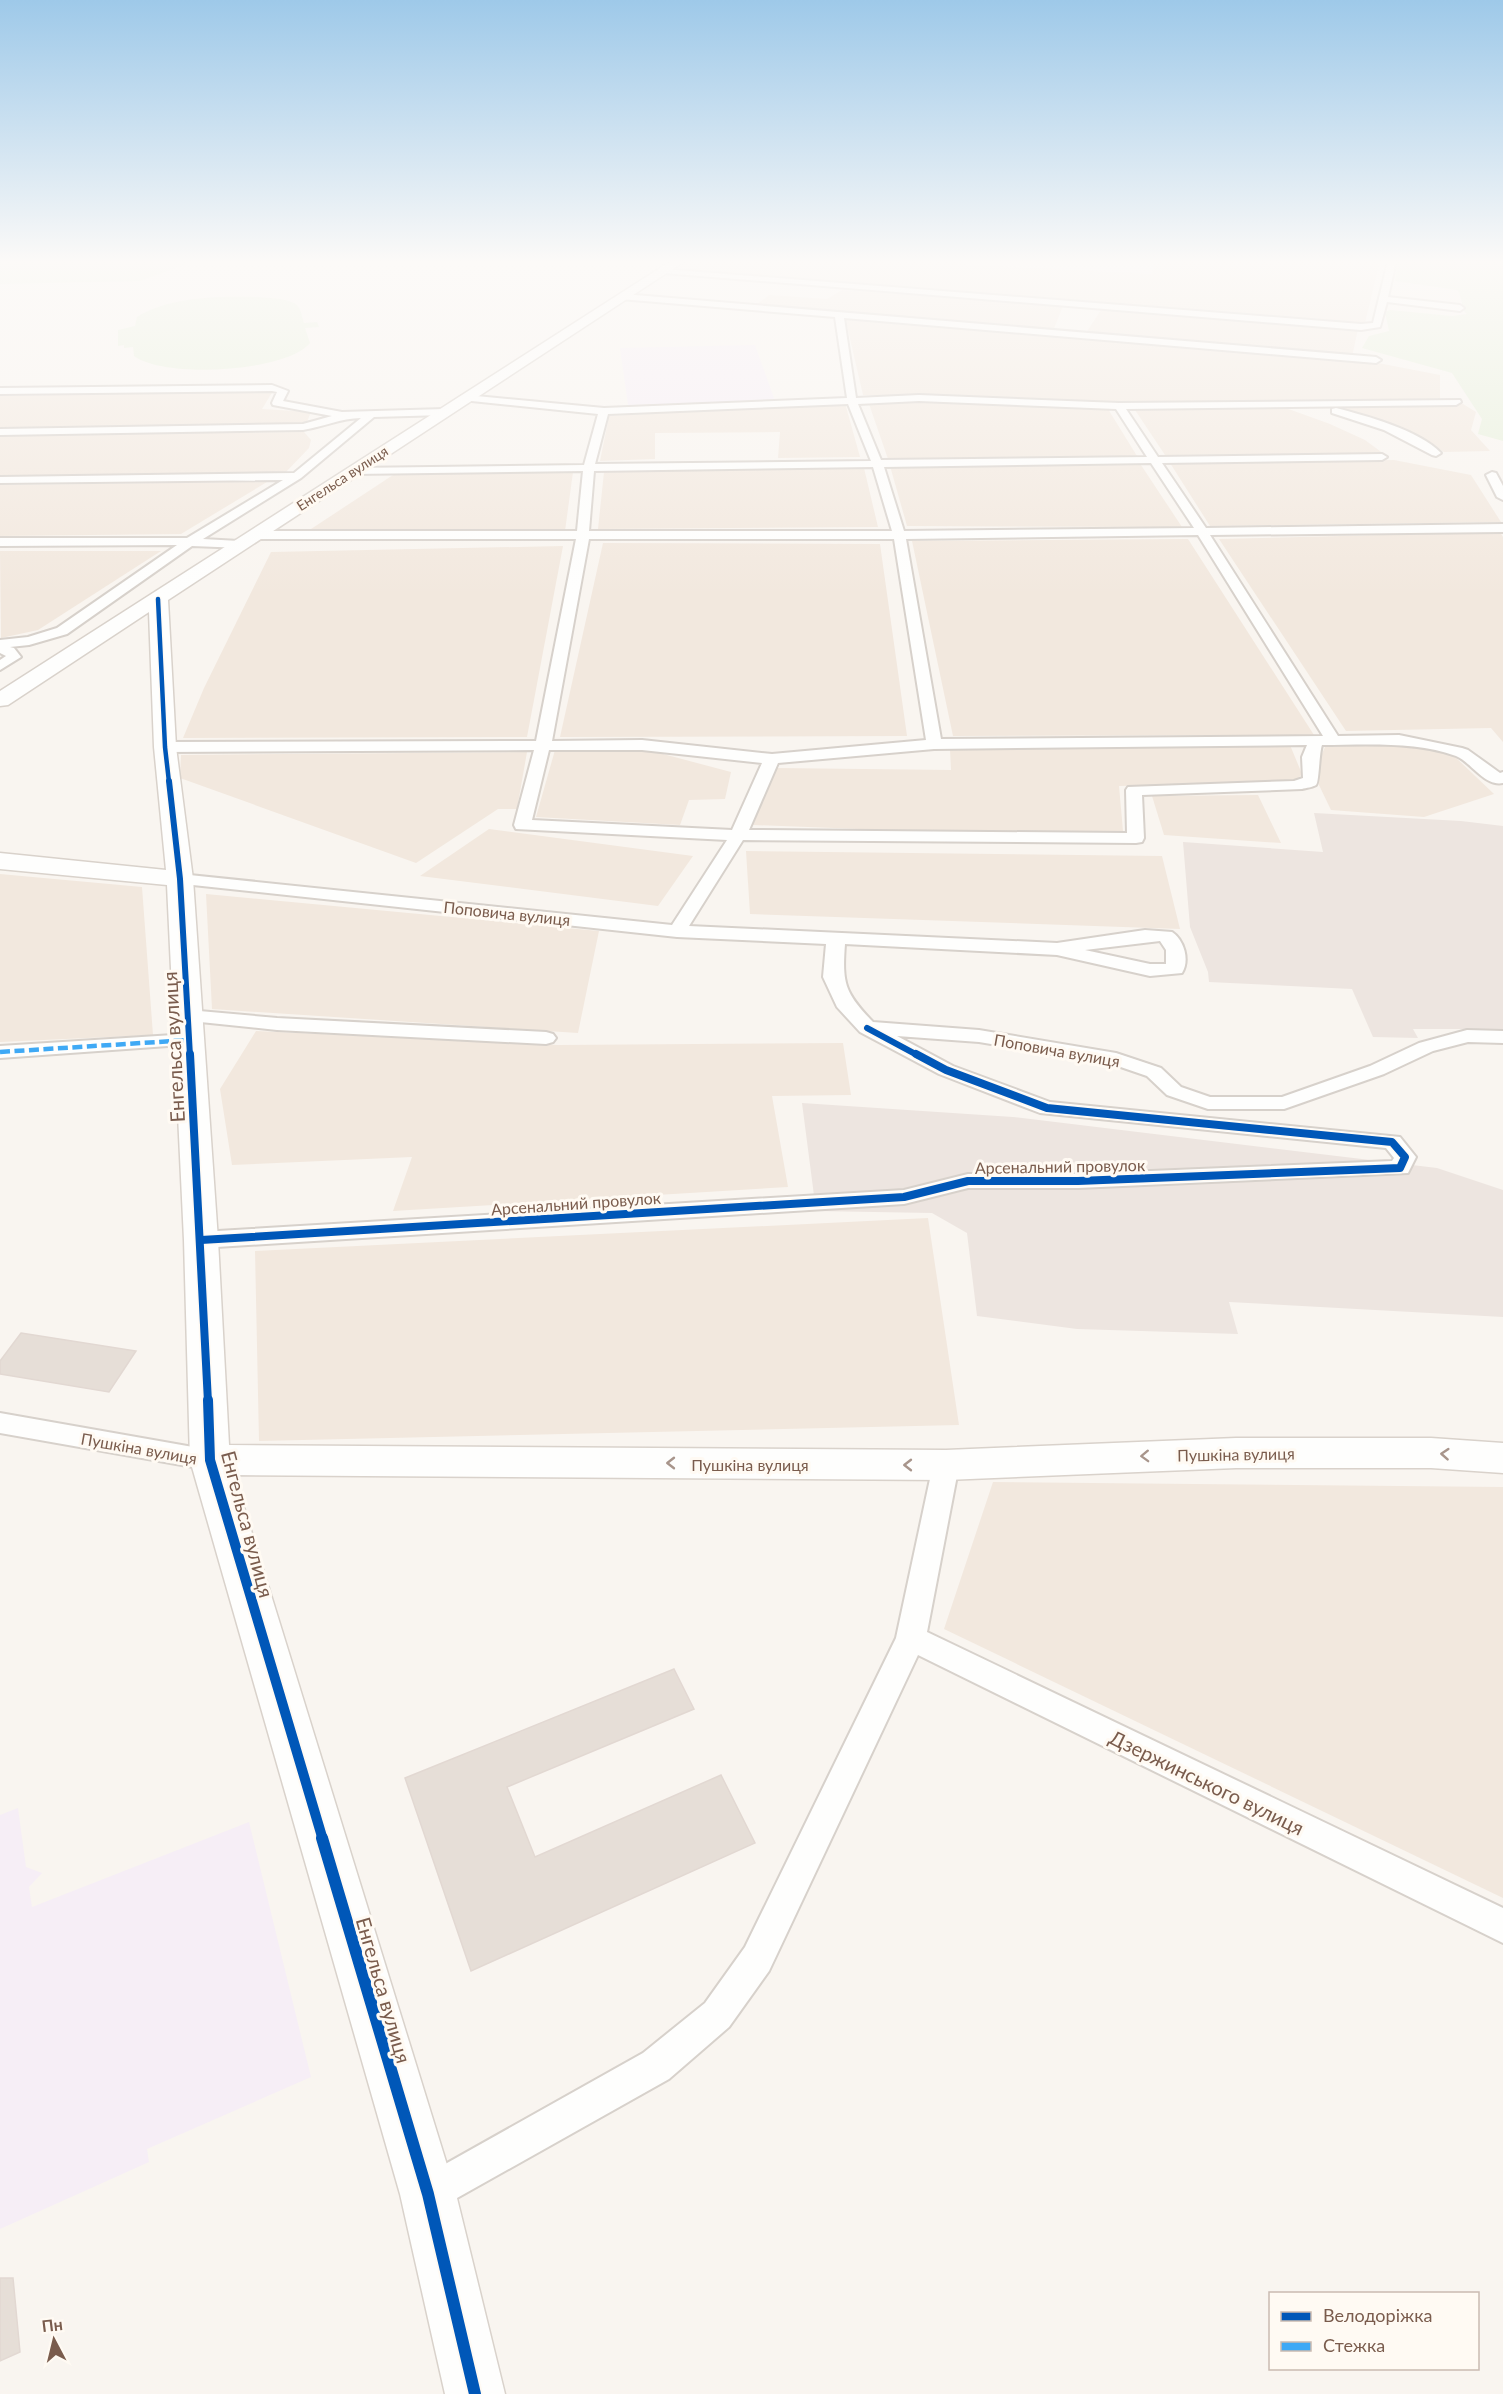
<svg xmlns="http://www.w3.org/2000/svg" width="1503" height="2394" font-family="Lato,sans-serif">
	<rect width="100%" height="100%" fill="#f9f5f0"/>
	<g fill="#f2e8de">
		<path d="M685,261H1380L1365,323L672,269Z"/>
		<path d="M842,290L1063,306L1053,331L756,305L769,295L827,299Z"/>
		<path d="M1101,310L1358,329L1352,357L1086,333Z"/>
		<path d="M845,317L1378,363L1440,375V401L1155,404L863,395Z"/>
		<path d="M273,391L262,409L311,412L306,424L0,429V396Z"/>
		<path d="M923,402L1108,409L1137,456L888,459L869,404Z"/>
		<path d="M845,403L860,457L778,458L780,432L655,433V459L600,461L609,416Z"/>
		<path d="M1463,404L1476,412L1471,430L1490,451L1444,452L1427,440L1396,425L1332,407Z"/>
		<path d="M1283,407L1330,424L1365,440L1384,454L1165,455L1135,410Z"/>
		<path d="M304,432L311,440L309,448L285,473L0,476V435Z"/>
		<path d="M1394,460L1471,475L1501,522L1210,526L1170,463Z"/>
		<path d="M1141,465L1182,527L907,526L890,466Z"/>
		<path d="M864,468L878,527L598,529L604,472Z"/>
		<path d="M573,472L565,531H308L393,475Z"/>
		<path d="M267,482L181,534L0,536V485Z"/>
		<path d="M1500,532L1503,537V742L1491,728L1346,731L1219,539Z"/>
		<path d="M1188,539L1314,735L953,736L912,541Z"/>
		<path d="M603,543L880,544L907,736L560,737Z"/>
		<path d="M563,546L527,737L183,738L204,688L271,552Z"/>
		<path d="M0,551H161L38,630L1,638Z"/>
		<path d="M1400,743L1453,755L1494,794L1424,817L1331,810L1318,783V763L1325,747Z"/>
		<path d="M1290,745L1302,774L1294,783L1119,786L1123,831L1044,836L753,825L776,768L951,770L950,749Z"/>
		<path d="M555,750H648L731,772L725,799L689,800L680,825L536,817Z"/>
		<path d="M527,752L517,809H498L416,863L180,778L181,755Z"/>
		<path d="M1258,795L1281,843L1164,835L1152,796Z"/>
		<path d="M489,829L693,856L658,906L420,876Z"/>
		<path d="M746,851L1162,856L1180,929L750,914Z"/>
		<path d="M0,874L142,887L153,1035L0,1042Z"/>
		<path d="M206,894L599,931L578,1033L212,1009Z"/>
		<path d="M256,1031L558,1045L843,1043L851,1095L772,1096L788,1187L393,1211L412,1157L232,1165L220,1089Z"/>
		<path d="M928,1218L959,1425L259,1441L255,1251Z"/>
		<path d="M993,1482L1503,1487V1898L944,1629Z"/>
	</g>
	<g fill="#ede5e0">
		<path d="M1314,813L1461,821L1503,826V1029H1413L1418,1038L1373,1037L1352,989L1209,982L1208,972L1190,927L1183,842L1323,852Z"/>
		<path d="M802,1103L1013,1117L1437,1168L1503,1190V1317L1229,1302L1238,1334L1077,1329L977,1316L967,1233L932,1213L816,1211Z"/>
	</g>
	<g fill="#f6eef6">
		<path d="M961,261H1154L1152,274L959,264Z"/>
		<path d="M755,345L775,401L628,405L620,348Z"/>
		<path d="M18,1808L26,1867L42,1873L29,1887L32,1907L249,1822L311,2077L147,2149L149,2162L0,2229V1815Z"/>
	</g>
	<g fill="#e7f0db">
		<path d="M0,261H195L140,281L0,284Z"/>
		<path d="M1398,261H1503V441L1478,434L1482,419L1452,373L1362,348L1369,336L1389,331L1385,312L1390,310L1452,316L1467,314L1464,311L1459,292L1457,290L1395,281Z"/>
		<path d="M220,297C236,297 285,295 297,305C301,309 302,317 304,323L317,322L319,327L305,328L310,343C286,372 165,379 134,356L133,347L124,348V345L118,346V330L135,326L137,317C160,302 195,298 220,297Z"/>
	</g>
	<g fill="#e6ded7" stroke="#e2d8d2" stroke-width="1.5">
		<path d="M21,1333L136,1351L109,1392L0,1374V1361Z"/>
		<path d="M674,1669L694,1709L507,1787L535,1857L721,1775L755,1843L471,1971L405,1778Z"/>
		<path d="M0,2278H13L20,2352L0,2361Z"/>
	</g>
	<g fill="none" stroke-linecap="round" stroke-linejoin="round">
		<g stroke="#d7d1cb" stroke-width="4">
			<g id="street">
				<path d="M1388,261H1396L1388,297L1460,305L1464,308L1460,311L1387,302L1380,327L1361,330L663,273L659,271L663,269L1361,324L1373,323Z"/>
				<path d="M623,294L1376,357L1381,360L1376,363L844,318L856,398L919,395L1119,403L1460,400L1461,402L1456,405L1126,409L1158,457L1382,454L1387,457L1382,460L1162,463L1206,528L1503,524V532L1210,535L1338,736L1399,735L1462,748L1468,750L1500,773L1503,772V783C1485,787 1471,762 1456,756C1416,741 1363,745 1322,745C1319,754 1319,783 1316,785C1313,787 1306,788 1302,789L1142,795L1144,838L1142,842L1136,843L743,840L689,926L1057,943L1145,930L1172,932C1184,940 1190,960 1182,973L1150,976L1057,955L845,944C842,984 845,993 873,1022L979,1030L1116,1053L1161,1068L1181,1087L1210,1097H1282L1370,1066L1419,1043L1467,1030L1503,1031V1043L1468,1042L1433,1051L1384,1074L1284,1109H1208L1167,1095L1147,1076L1112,1064L979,1042L897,1036L953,1066L1050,1102L1400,1137L1416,1157L1408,1173L1078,1188H968L904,1204L201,1248L193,1246L189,1240L193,1234L201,1232L904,1190L968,1174H1078L1392,1161L1394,1158L1386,1148L1040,1113L939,1074L860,1032L837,1007L823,977L826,944L677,937L174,883L171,879L174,875L180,874L672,925L727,840L516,829L514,825L534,750L165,752L157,747L165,742L536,741L576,539H255L249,535L255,531H577L583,471L353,474L347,471L353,468L584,465L598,414L462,400V396L466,395L604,408L847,398L835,317L620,299L619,297ZM919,401L1116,409L1147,457L881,460L858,404ZM848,404L871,461L595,464L608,414ZM1151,463L1194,528L904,531L884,467ZM873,467L892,531H589L594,471ZM1198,535L1323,736L941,739L906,539ZM589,539H894L926,740L772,754L642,740L552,741ZM1307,745L1302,757L1303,778L1294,781L1128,787L1126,790L1127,833L749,830L778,763L934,749ZM549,750H642L762,763L732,830L532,820ZM1160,941L1166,950V964H1150L1085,950Z"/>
				<path d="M272,385L288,391L283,401L342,412L444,409L449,412L444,415L374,417L301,478L203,539L239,541L243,542L245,545L243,548L192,546L67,634L29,645L10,647L14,648L21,657L0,670V660L6,656L0,653V640L28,637L57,628L177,545L0,546V538H187L283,480L0,483V477L294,473L361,418C341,418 323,427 303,430L0,435V429L303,424L332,416L273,405L272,403L277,392L272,391L0,394V388Z"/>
				<path d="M1336,408C1367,416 1419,430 1441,453L1436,456L1432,455L1384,430L1332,413V409Z"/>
				<path d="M1492,472L1496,473L1503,486V500L1497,497L1486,475Z"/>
				<path d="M188,1010L277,1018L546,1032L553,1034L556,1038L553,1042L546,1044L277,1030L181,1020L178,1016L181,1012Z"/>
				<path d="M189,1034L196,1036L199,1040L196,1044L0,1058V1046Z"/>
				<path d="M0,1413L210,1450L219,1453L223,1460L219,1467L210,1470L0,1433Z"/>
				<path d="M946,1455L955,1458L959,1465L927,1632L1503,1908V1943L918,1655L769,1971L729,2027L669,2079L441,2207L428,2213L415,2207L409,2194L415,2181L643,2053L705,2003L745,1947L896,1638L933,1465L937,1458Z"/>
			</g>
		</g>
		<g stroke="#d9d2cb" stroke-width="3">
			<path id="secondary" d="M671,261H685L168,600L176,747L193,879L218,1240L229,1445L946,1450L1236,1438H1431L1503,1443V1473L1431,1468H1236L946,1480L234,1475L456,2194L505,2394H445L400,2194L190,1460L184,1240L167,885L0,869V853L166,870L154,747L149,612L8,705L0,706V691Z"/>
		</g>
		<use href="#street" fill="#fefefd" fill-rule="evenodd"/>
		<use href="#secondary" fill="#fefefd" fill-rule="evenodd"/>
		<path stroke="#3fa9f5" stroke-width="4.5" stroke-dasharray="10 4.5" stroke-linecap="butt" d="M0,1052L189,1040"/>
		<g stroke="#fffaf3" stroke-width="7">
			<path id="cycleway-far4" d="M158,599L165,747L169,782"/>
		</g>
		<g stroke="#fffaf3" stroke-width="9">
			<g id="cycleway-far3">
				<path d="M169,781L180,879L190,1056"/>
				<path d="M867,1028L919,1056"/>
			</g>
		</g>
		<g stroke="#fffaf3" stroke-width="11">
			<g id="cycleway-far2">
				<path d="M190,1054L208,1402"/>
				<path d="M201,1240L904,1197L968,1181H1078L1400,1168L1405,1157L1392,1142L1047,1108L946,1070L916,1054"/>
			</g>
		</g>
		<g stroke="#fffaf3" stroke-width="14">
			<path id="cycleway-far1" d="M208,1400L210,1460L323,1840"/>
		</g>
		<g stroke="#fffaf3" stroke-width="16">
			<path id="cycleway" d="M322,1838L428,2194L475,2394"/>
		</g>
		<use href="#cycleway-far4" stroke="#0057b8" stroke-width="4.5"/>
		<use href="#cycleway-far3" stroke="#0057b8" stroke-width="6"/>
		<use href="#cycleway-far2" stroke="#0057b8" stroke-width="8"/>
		<use href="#cycleway-far1" stroke="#0057b8" stroke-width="10"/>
		<use href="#cycleway" stroke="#0057b8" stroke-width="12"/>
	</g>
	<defs><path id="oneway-chevron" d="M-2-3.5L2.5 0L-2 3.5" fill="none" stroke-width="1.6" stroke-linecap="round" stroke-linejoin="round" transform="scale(1.5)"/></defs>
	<g stroke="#a8958b">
		<use href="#oneway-chevron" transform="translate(1445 1454) rotate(-176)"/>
		<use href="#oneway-chevron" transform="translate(1145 1456) rotate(178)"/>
		<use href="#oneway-chevron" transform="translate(671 1463) rotate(-180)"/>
		<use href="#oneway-chevron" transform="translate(908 1465) rotate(-180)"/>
	</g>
	<linearGradient id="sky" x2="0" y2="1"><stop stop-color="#9ec9e9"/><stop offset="0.44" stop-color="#fcfaf8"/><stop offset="1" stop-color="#fcfaf8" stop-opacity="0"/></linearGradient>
	<rect width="1503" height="596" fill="url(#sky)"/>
	<g text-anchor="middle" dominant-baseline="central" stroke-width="6" stroke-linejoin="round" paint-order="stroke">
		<g font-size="14" fill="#7a5c4d" stroke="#fffaf3">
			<text transform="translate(342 478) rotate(-33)">Енгельса вулиця</text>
		</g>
		<g font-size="16" fill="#7a5c4d" stroke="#fffaf3">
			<text transform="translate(507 913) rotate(6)">Поповича вулиця</text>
			<text transform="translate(1057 1050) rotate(10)">Поповича вулиця</text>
			<text transform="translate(1060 1166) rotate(-1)">Арсенальний провулок</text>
			<text transform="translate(576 1203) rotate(-4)">Арсенальний провулок</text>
			<text transform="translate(139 1448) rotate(10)">Пушкіна вулиця</text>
			<text transform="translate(1236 1454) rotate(-1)">Пушкіна вулиця</text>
			<text x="750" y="1464">Пушкіна вулиця</text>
		</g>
		<g font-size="20" fill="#7a5c4d" stroke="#fffaf3">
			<text transform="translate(173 1047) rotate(-93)">Енгельса вулиця</text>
			<text transform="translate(248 1524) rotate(75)">Енгельса вулиця</text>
			<text transform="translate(1207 1782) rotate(26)">Дзержинського вулиця</text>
			<text transform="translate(384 1990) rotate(74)">Енгельса вулиця</text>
		</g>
	</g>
	<rect x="1269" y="2292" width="210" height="78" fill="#fffaf3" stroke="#cabbb1" stroke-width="1.5"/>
	<rect x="1281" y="2312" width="30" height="9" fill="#0057b8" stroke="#cabbb1" stroke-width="1.5"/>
	<text x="1323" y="2322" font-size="18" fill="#7a5c4d">Велодоріжка</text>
	<rect x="1281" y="2342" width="30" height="9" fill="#3fa9f5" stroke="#cabbb1" stroke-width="1.5"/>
	<text x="1323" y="2352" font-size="18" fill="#7a5c4d">Стежка</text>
	<g transform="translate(54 2340) rotate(353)" stroke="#fffaf3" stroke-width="4.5" paint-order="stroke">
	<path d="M0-4.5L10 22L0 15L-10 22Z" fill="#7a5c4d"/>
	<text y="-9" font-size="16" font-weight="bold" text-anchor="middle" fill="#7a5c4d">Пн</text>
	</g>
</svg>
